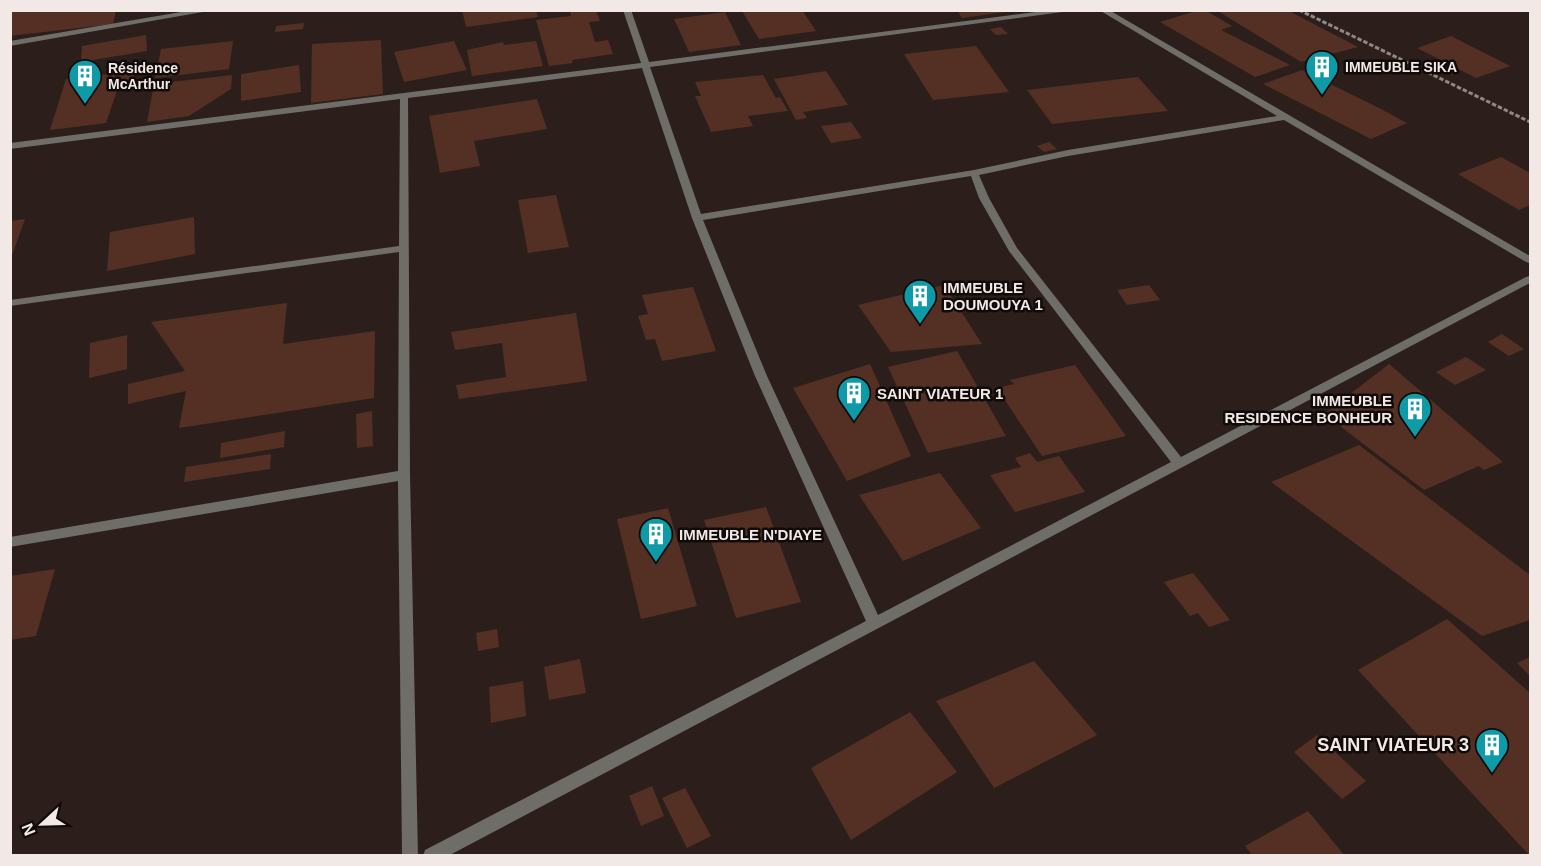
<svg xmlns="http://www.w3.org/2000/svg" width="1541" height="866" font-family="Helvetica,sans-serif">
	<rect width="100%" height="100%" fill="#2c1f1b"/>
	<g fill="#533023">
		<path d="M10,10H116L113,24L10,36Z"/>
		<path d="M462,10H536L538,17L466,27Z"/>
		<path d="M596,10L600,21L589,22L595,42L608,40L613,54L572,60L573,63L549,66L536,20L571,16L570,12Z"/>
		<path d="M749,10H802L816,31L759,39L742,11Z"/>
		<path d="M957,10H1005V12L962,18Z"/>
		<path d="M1199,10H1205L1232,26L1221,30L1290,65L1255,77L1160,22Z"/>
		<path d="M1216,10H1287L1358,47L1301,62Z"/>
		<path d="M725,12L741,45L689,52L674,19Z"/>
		<path d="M304,23L303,29L275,32L276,26Z"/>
		<path d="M1001,27L1008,34L996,35L990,29Z"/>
		<path d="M146,35L147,51L81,62L82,46Z"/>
		<path d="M1451,36L1510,66L1476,78L1417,48Z"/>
		<path d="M381,40L383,94L311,103L312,44Z"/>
		<path d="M233,41L229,69L155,78L161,49Z"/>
		<path d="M454,41L467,70L404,82L394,52Z"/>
		<path d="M536,41L543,66L472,76L467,50L503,42L504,45Z"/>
		<path d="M976,46L1009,92L933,100L904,54Z"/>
		<path d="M299,65L301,92L241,101V74Z"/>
		<path d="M1302,70L1381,109L1407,123L1371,139L1263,84Z"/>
		<path d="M135,71L132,85L118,88L106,123L50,130L66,79Z"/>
		<path d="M826,71L848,105L803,112L807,118L796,120L774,79Z"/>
		<path d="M232,75L231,89L189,116L147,122L154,84Z"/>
		<path d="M763,75L776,98L780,97L788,111L748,116L753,126L711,132L695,96H701L695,82Z"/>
		<path d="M1138,77L1168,111L1052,124L1027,90Z"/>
		<path d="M537,99L547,129L474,141L480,166L440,173L429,116Z"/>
		<path d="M851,122L862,138L831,143L821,126Z"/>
		<path d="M1049,142L1057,149L1044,152L1037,146Z"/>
		<path d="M1501,157L1530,173V205L1519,210L1458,174Z"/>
		<path d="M556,195L569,247L528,253L518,200Z"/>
		<path d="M194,217L195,254L107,271L110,232Z"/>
		<path d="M25,219L11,258L10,257V221Z"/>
		<path d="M944,285L982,344L891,352L858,305Z"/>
		<path d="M1149,285L1160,300L1127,305L1117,290Z"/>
		<path d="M693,287L716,351L662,361L655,339L646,340L638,316L648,314L642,295Z"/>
		<path d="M287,303L283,344L375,331L374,398L179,428L186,391L128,404V384L185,371L151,322Z"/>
		<path d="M576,313L587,381L459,399L456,385L506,377L502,343L455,350L451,332Z"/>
		<path d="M1502,334L1524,349L1509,356L1488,342Z"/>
		<path d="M127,335V369L89,378L90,343Z"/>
		<path d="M957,351L1006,436L928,453L888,367Z"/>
		<path d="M1466,357L1486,370L1455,385L1436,372Z"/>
		<path d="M870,364L911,456L847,481L793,388Z"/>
		<path d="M1389,364L1503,462L1484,470L1479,466L1424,490L1324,414Z"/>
		<path d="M1075,365L1126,436L1042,456L997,388L1014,384L1010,380Z"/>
		<path d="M372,411L373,446L357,448L356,414Z"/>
		<path d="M285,431L284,447L220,458L221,443Z"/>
		<path d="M1359,445L1530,575V620L1482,636L1271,482Z"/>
		<path d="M1030,453L1037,462L1059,456L1085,492L1015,512L990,475L1021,467L1015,458Z"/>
		<path d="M271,454L270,469L184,482L186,467Z"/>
		<path d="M940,473L981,528L903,561L859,495Z"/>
		<path d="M766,507L801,602L736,618L704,520Z"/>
		<path d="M668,508L697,606L641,619L617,519Z"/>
		<path d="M55,569L36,636L10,640V576Z"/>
		<path d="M1193,573L1230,620L1209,627L1198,613L1190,616L1164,582Z"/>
		<path d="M1447,619L1530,693V856L1358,670Z"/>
		<path d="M497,629L499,647L478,651L476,633Z"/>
		<path d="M1530,657V676L1517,663Z"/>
		<path d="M580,659L586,693L549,700L544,667Z"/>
		<path d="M1034,661L1097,735L994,788L936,701Z"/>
		<path d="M523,681L526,716L491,723L489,687Z"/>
		<path d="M910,712L957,772L851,840L811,768Z"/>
		<path d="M1317,735L1366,781L1342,799L1294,752Z"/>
		<path d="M652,786L664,816L641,826L629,796Z"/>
		<path d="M685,788L711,836L687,848L662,798Z"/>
		<path d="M1308,811L1345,856H1253L1245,846Z"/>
	</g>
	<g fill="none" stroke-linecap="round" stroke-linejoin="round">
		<path stroke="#928783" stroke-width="3" stroke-dasharray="4.5 2" stroke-linecap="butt" d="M1299,10L1530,122"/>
		<g fill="#6f6d67" fill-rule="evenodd">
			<path d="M193,10H214L10,46V41Z"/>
			<path d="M623,10H631L649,62L1051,10H1077L650,67L701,214L974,170L1068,150L1277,116L1099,10H1109L1530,256V263L1526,262L1284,120L1068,156L979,175L989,198L1017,248L1181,457L1526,277L1530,276V283L448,856H423L425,850L866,621L755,376L692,218L642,68L408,98L410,475L418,856H402L398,481L10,547V537L398,471L399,252L10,306V300L399,246L400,99L10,149V143L641,63ZM971,176L979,198L1009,251L1171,462L878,615L767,376L703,220Z"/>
		</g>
	</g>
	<defs>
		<g id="building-pin" transform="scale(1.725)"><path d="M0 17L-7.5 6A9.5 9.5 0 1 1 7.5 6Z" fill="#0f9aa8" stroke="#100b09"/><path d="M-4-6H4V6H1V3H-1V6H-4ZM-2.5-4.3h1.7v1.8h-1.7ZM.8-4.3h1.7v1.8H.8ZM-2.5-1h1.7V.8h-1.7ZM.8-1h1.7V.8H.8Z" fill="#fff"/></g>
	</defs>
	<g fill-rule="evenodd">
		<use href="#building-pin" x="1322" y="67"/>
		<use href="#building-pin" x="85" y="76"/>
		<use href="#building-pin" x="920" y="296"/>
		<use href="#building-pin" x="854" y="393"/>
		<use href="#building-pin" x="1415" y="409"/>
		<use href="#building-pin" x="656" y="534"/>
		<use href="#building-pin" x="1492" y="745"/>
	</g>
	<g text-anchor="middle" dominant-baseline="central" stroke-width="5" stroke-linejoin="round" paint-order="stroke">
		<g font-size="14" font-weight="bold" fill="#f2e9e6" stroke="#100b09" text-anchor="start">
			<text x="1345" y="67">IMMEUBLE SIKA</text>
			<text x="108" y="68">Résidence<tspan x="108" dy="16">McArthur</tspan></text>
		</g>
		<g font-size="15" font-weight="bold" fill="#f2e9e6" stroke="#100b09" text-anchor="start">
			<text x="943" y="287">IMMEUBLE<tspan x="943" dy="17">DOUMOUYA 1</tspan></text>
			<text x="877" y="393">SAINT VIATEUR 1</text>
			<text x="1392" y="400" text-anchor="end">IMMEUBLE<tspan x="1392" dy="17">RESIDENCE BONHEUR</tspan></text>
			<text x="679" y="534">IMMEUBLE N'DIAYE</text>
		</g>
		<g font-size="18" font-weight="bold" fill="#f2e9e6" stroke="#100b09" text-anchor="end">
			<text x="1469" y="745">SAINT VIATEUR 3</text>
		</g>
	</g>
	<rect width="1541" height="866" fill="none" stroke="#f2e9e6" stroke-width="24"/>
	<g transform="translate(42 824) rotate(248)" stroke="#100b09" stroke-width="4.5" paint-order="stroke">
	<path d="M0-4.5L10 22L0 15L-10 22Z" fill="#f2e9e6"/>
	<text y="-9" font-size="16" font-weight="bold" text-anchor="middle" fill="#f2e9e6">N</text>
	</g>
</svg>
